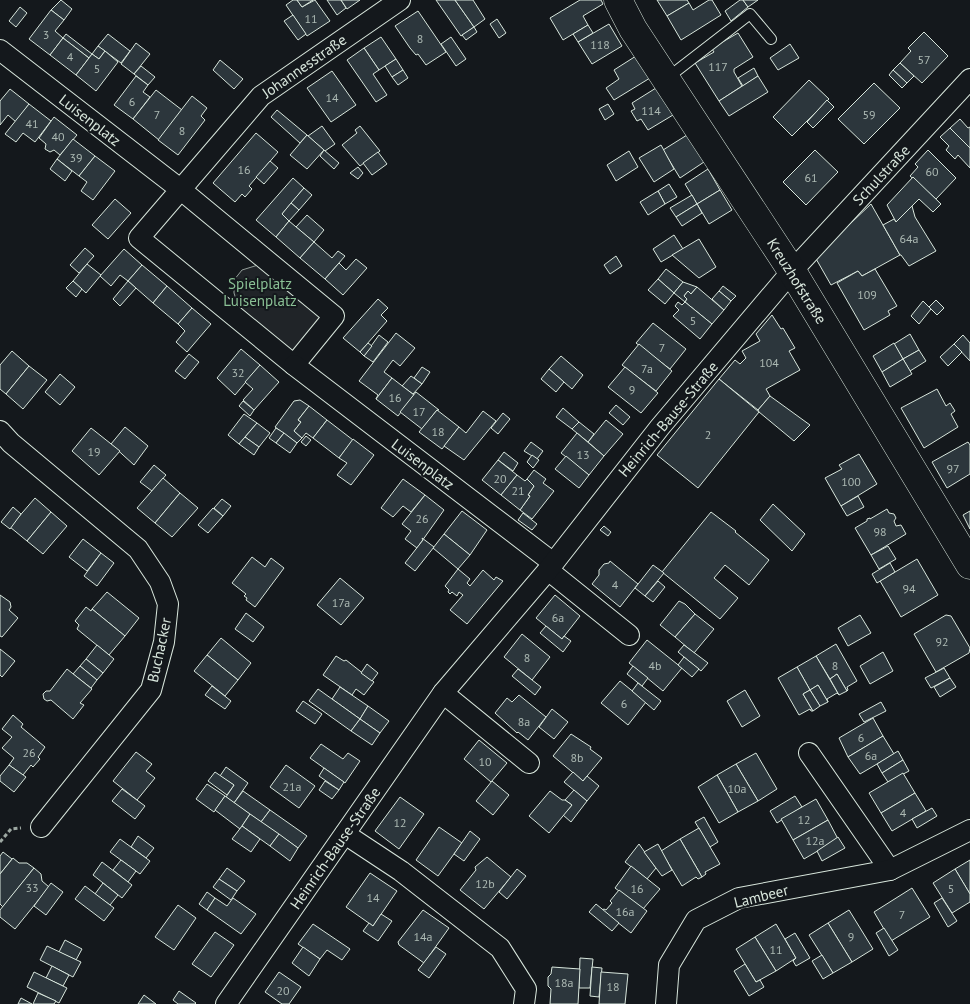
<svg xmlns="http://www.w3.org/2000/svg" width="970" height="1004" font-family="'PT Sans',sans-serif">
	<rect width="100%" height="100%" fill="#14181c"/>
	<path fill="#202428" stroke="#939e99" d="M258,265L325,317L296,351L290,350L238,306L234,293V280L242,270Z"/>
	<g fill="#2c363c" stroke="#d8e6dc">
		<path d="M61,0L72,9L64,20L51,10Z"/>
		<path d="M293,0H297L302,7L315,0L330,21L307,36L286,5Z"/>
		<path d="M297,0H313L302,7Z"/>
		<path d="M327,0H341L346,8L337,15Z"/>
		<path d="M341,0H360L347,9Z"/>
		<path d="M436,0H455L474,27L461,36Z"/>
		<path d="M455,0H473L485,19L474,27Z"/>
		<path d="M580,0H601L603,4L583,16L588,25L563,40L550,18Z"/>
		<path d="M657,0H687L689,3L667,16Z"/>
		<path d="M709,0H712L721,15L681,40L667,16L689,3L693,10Z"/>
		<path d="M740,0H743L748,7L731,21L725,11Z"/>
		<path d="M743,0H758L748,7Z"/>
		<path d="M20,7L27,13L16,27L9,21Z"/>
		<path d="M51,10L64,20L55,31L63,38L50,55L29,39Z"/>
		<path d="M418,11L446,52L426,65L418,54L416,55L410,48L395,26Z"/>
		<path d="M293,15L306,34L298,40L284,21Z"/>
		<path d="M497,19L506,33L499,38L490,24Z"/>
		<path d="M609,24L622,46L592,64L578,42Z"/>
		<path d="M588,25L593,33L578,42L573,34Z"/>
		<path d="M474,27L477,32L466,40L462,35Z"/>
		<path d="M924,32L948,56L922,83L900,63L911,51L908,48Z"/>
		<path d="M738,33L753,57L734,69V72L742,86L719,101L695,63L714,52L712,49L719,44Z"/>
		<path d="M66,34L92,54L89,58L63,38Z"/>
		<path d="M108,34L130,51L121,63L98,46Z"/>
		<path d="M381,37L396,59L379,70L364,48Z"/>
		<path d="M451,37L466,59L456,66L441,44Z"/>
		<path d="M63,38L89,58L76,75L50,55Z"/>
		<path d="M136,43L150,54L134,74L121,64Z"/>
		<path d="M790,44L799,58L778,70L770,58Z"/>
		<path d="M98,46L105,51L99,59L92,54Z"/>
		<path d="M364,48L379,70L373,74L387,95L376,102L347,60Z"/>
		<path d="M105,51L118,62L96,91L76,75L92,54L99,59Z"/>
		<path d="M636,56L650,78L614,100L606,88L619,79L614,70Z"/>
		<path d="M396,59L403,70L392,77L385,66Z"/>
		<path d="M220,60L243,79L234,89L213,70Z"/>
		<path d="M900,63L914,76L907,83L893,70Z"/>
		<path d="M141,66L155,77L148,85L134,74Z"/>
		<path d="M754,68L758,76L743,86L738,78Z"/>
		<path d="M403,70L408,78L398,85L392,77Z"/>
		<path d="M893,70L907,83L902,88L889,75Z"/>
		<path d="M332,71L356,105L331,122L307,88Z"/>
		<path d="M136,76L148,85L143,92L150,97L133,119L114,105Z"/>
		<path d="M758,76L768,92L729,116L719,101Z"/>
		<path d="M809,80L829,99L792,136L773,117Z"/>
		<path d="M874,83L900,108L864,144L838,119Z"/>
		<path d="M656,88L673,115L648,130L641,119L637,121L631,111L635,109L632,103Z"/>
		<path d="M10,89L29,104L16,122L8,115L0,125V101Z"/>
		<path d="M156,90L182,110L159,140L133,119Z"/>
		<path d="M192,96L207,108L201,116L205,120L178,155L158,140Z"/>
		<path d="M827,100L834,107L813,128L807,122Z"/>
		<path d="M29,104L51,121L35,142L23,133L16,142L5,134Z"/>
		<path d="M608,104L614,114L605,120L599,109Z"/>
		<path d="M277,110L307,135L300,143L271,117Z"/>
		<path d="M54,117L77,135L60,155L54,150L50,152L45,149L46,144L39,138Z"/>
		<path d="M960,119L968,128L970,127V148L950,128Z"/>
		<path d="M322,126L335,144L325,151L308,136Z"/>
		<path d="M360,126L380,151L360,166L342,145L357,133L355,130Z"/>
		<path d="M950,128L970,148V168L958,155L955,159L946,150L949,146L940,137Z"/>
		<path d="M256,133L278,152L249,186L252,189L245,197L242,194L235,202L213,183Z"/>
		<path d="M307,135L324,150L307,169L290,155Z"/>
		<path d="M687,135L704,162L680,178L663,150Z"/>
		<path d="M73,139L95,156L79,176L57,159Z"/>
		<path d="M661,145L674,169L654,182L639,158Z"/>
		<path d="M324,150L339,163L334,169L320,156Z"/>
		<path d="M815,150L838,172L806,205L783,182Z"/>
		<path d="M928,150L956,178L936,199L910,176L918,167L915,164Z"/>
		<path d="M629,151L638,167L616,181L607,165Z"/>
		<path d="M378,152L387,164L372,175L363,163Z"/>
		<path d="M95,156L115,171L93,200L81,191L87,182L79,176Z"/>
		<path d="M57,159L72,171L65,181L50,169Z"/>
		<path d="M270,161L278,168L264,184L256,177Z"/>
		<path d="M358,167L363,173L358,179L350,173Z"/>
		<path d="M708,169L720,190L697,204L685,184Z"/>
		<path d="M913,177L941,204L933,212L919,199L896,222L887,205Z"/>
		<path d="M293,178L304,188L282,214L289,221L276,237L256,220Z"/>
		<path d="M669,184L677,197L665,204L658,191Z"/>
		<path d="M304,188L312,195L299,210L291,203Z"/>
		<path d="M720,190L732,210L709,224L697,204Z"/>
		<path d="M658,191L665,204L648,215L640,202Z"/>
		<path d="M692,195L697,204L676,217L670,208Z"/>
		<path d="M115,199L131,213L108,239L92,225Z"/>
		<path d="M291,203L299,210L289,221L282,214Z"/>
		<path d="M697,204L702,213L682,226L676,217Z"/>
		<path d="M871,204L900,255L862,276L858,271L831,285L815,257Z"/>
		<path d="M912,206L915,217L936,251L909,266L901,255H900L883,225L894,219L896,222Z"/>
		<path d="M307,215L324,230L314,242L296,227Z"/>
		<path d="M289,221L314,242L300,258L276,237Z"/>
		<path d="M674,235L683,249L661,262L653,249Z"/>
		<path d="M699,239L716,267L699,278L672,255Z"/>
		<path d="M314,242L332,258L338,251L345,256L325,279L300,258Z"/>
		<path d="M85,248L94,256L79,273L70,265Z"/>
		<path d="M124,249L142,265L128,281L120,275L111,286L100,276Z"/>
		<path d="M616,256L622,266L610,274L604,265Z"/>
		<path d="M356,259L367,268L343,295L325,279L339,263L346,270Z"/>
		<path d="M87,264L101,275L86,293L73,281Z"/>
		<path d="M142,265L167,286L153,303L128,281Z"/>
		<path d="M666,269L683,282L674,293L658,279Z"/>
		<path d="M875,269L897,306L888,311L890,315L864,330L837,283L858,271L862,276Z"/>
		<path d="M658,279L674,293L665,304L648,290Z"/>
		<path d="M73,281L82,289L76,297L66,288Z"/>
		<path d="M128,281L136,288L120,306L113,299Z"/>
		<path d="M683,282L697,287L691,294L688,291L684,296L687,299L685,302L674,293Z"/>
		<path d="M167,286L192,308L178,324L153,303Z"/>
		<path d="M723,286L736,296L731,301L719,291Z"/>
		<path d="M697,287L724,310L712,324L685,302L687,299L684,296L688,291L691,294Z"/>
		<path d="M719,291L731,301L724,310L712,299Z"/>
		<path d="M378,299L388,308L381,315L387,321L360,352L343,338Z"/>
		<path d="M936,300L944,308L937,315L929,307Z"/>
		<path d="M923,301L931,309L919,324L911,316Z"/>
		<path d="M678,302L682,305L685,302L712,324L700,339L673,316L679,310L675,306Z"/>
		<path d="M192,308L211,324L187,352L176,342L185,331L178,324Z"/>
		<path d="M772,315L781,329L783,328L795,348L789,351L800,370L766,389L770,396L758,410L719,379L735,360L740,364L746,358L742,351L760,341L756,334Z"/>
		<path d="M653,323L686,349L670,369L636,343Z"/>
		<path d="M396,333L415,348L400,366L393,360L384,372L392,378L376,399L378,395L359,381Z"/>
		<path d="M910,334L919,350L903,359L894,344Z"/>
		<path d="M379,335L388,342L373,362L364,356Z"/>
		<path d="M963,335L970,343V361L954,344Z"/>
		<path d="M368,343L372,346L364,356L360,352Z"/>
		<path d="M894,343L903,359L882,372L873,356Z"/>
		<path d="M639,344L672,371L656,391L622,365Z"/>
		<path d="M954,344L962,352L948,366L940,357Z"/>
		<path d="M241,349L260,365L235,395L217,378Z"/>
		<path d="M919,350L926,361L910,371L903,359Z"/>
		<path d="M12,351L29,366L6,394L0,389V365Z"/>
		<path d="M189,354L199,362L185,379L175,371Z"/>
		<path d="M561,356L583,375L572,389L549,369Z"/>
		<path d="M903,359L912,374L890,387L882,372Z"/>
		<path d="M260,365L279,382L254,410L243,400L253,389L245,382Z"/>
		<path d="M29,366L47,380L23,409L6,394Z"/>
		<path d="M422,367L430,372L422,384L414,378Z"/>
		<path d="M625,367L658,393L641,413L608,387Z"/>
		<path d="M549,369L564,382L556,392L541,379Z"/>
		<path d="M60,374L75,387L60,405L45,392Z"/>
		<path d="M411,376L422,384L413,394L402,386Z"/>
		<path d="M392,378L414,395L398,416L376,399Z"/>
		<path d="M719,379L759,412L698,488L657,455Z"/>
		<path d="M937,389L946,406L950,403L955,411L951,414L958,427L924,448L901,408Z"/>
		<path d="M416,392L439,410H437L422,429L400,412Z"/>
		<path d="M770,396L810,425L794,441L759,412L758,410Z"/>
		<path d="M300,400L309,406L298,420L301,422L294,431L302,438L297,443L275,427L294,401Z"/>
		<path d="M243,401L254,410L250,416L239,406Z"/>
		<path d="M616,405L630,417L623,425L609,413Z"/>
		<path d="M309,406L327,420L313,438L306,433L302,438L294,431L301,422L298,420Z"/>
		<path d="M563,408L579,422L572,429L556,417Z"/>
		<path d="M437,410L459,427L442,449L419,432Z"/>
		<path d="M483,411L496,421L464,460L444,446L459,427L466,433Z"/>
		<path d="M503,413L510,419L498,434L491,428Z"/>
		<path d="M244,414L257,423L239,444L228,435Z"/>
		<path d="M327,420L353,440L339,458L313,438Z"/>
		<path d="M606,420L623,434L604,456L588,442Z"/>
		<path d="M579,422L594,434L588,442L572,429Z"/>
		<path d="M257,423L270,433L259,447L245,437Z"/>
		<path d="M125,427L148,446L134,465L111,444Z"/>
		<path d="M91,428L120,451L99,475L72,451Z"/>
		<path d="M276,428L284,433L276,443L269,438Z"/>
		<path d="M284,433L297,443L290,453L276,443Z"/>
		<path d="M577,433L604,456L589,475L561,453Z"/>
		<path d="M306,436L311,440L306,446L301,442Z"/>
		<path d="M245,437L259,447L254,455L239,444Z"/>
		<path d="M353,439L374,455L351,485L337,475L347,463L339,458Z"/>
		<path d="M531,442L543,451L537,459L524,451Z"/>
		<path d="M968,442L970,445V474L947,488L932,462Z"/>
		<path d="M504,452L518,463L513,471L498,460Z"/>
		<path d="M859,454L877,484L841,506L825,478L842,469L839,465Z"/>
		<path d="M532,455L539,460L533,468L527,462Z"/>
		<path d="M566,456L589,475L579,488L555,469Z"/>
		<path d="M498,460L517,475L501,495L482,480Z"/>
		<path d="M154,465L166,475L152,491L140,482Z"/>
		<path d="M534,470L546,479L543,483L554,491L532,519L520,510L530,496L528,495L534,486L527,479Z"/>
		<path d="M517,475L525,481L527,479L534,486L528,495L530,496L520,510L501,495Z"/>
		<path d="M163,478L180,493L155,523L137,508Z"/>
		<path d="M403,479L425,495L411,512L403,506L393,517L381,508Z"/>
		<path d="M180,493L198,508L172,537L155,523Z"/>
		<path d="M425,495L444,510L417,548L405,539L411,531L402,524Z"/>
		<path d="M858,496L864,507L847,516L841,506Z"/>
		<path d="M35,498L51,512L27,541L10,527Z"/>
		<path d="M222,499L231,506L223,516L214,508Z"/>
		<path d="M773,504L805,534L792,551L760,520Z"/>
		<path d="M13,507L21,514L10,529L1,522Z"/>
		<path d="M213,508L223,516L208,533L198,525Z"/>
		<path d="M887,509L889,513L894,514L896,518L894,521L896,526L901,525L906,534L871,555L855,528L867,521V519L870,518V519Z"/>
		<path d="M462,511L487,530L470,555L444,534Z"/>
		<path d="M970,511V529L963,515Z"/>
		<path d="M51,512L67,526L43,554L27,541Z"/>
		<path d="M711,512L736,531L735,532L769,560L749,585L725,565L714,578L738,598L720,619L662,572Z"/>
		<path d="M523,513L537,524L532,530L518,520Z"/>
		<path d="M604,526L611,532L608,536L600,530Z"/>
		<path d="M444,534L470,555L458,569L433,548Z"/>
		<path d="M422,538L434,547L415,571L405,563L423,540Z"/>
		<path d="M83,539L101,553L87,571L69,557Z"/>
		<path d="M888,546L896,559L879,569L871,555Z"/>
		<path d="M101,553L114,563L97,586L84,576Z"/>
		<path d="M252,557L265,567L271,558L284,568L255,607L246,600L247,598L244,596L246,594L232,583Z"/>
		<path d="M917,559L938,595L901,617L880,581Z"/>
		<path d="M610,561L638,584L620,607L592,584L599,575V570L604,564L609,563Z"/>
		<path d="M890,563L895,572L877,583L872,574Z"/>
		<path d="M653,565L664,573L645,596L635,588Z"/>
		<path d="M458,569L470,579L467,583L470,586L483,570L494,580L496,577L503,581L467,624L450,610L463,595L459,592L457,596L452,592L450,594L448,592L449,590L445,586Z"/>
		<path d="M340,578L364,598L341,625L317,605Z"/>
		<path d="M658,581L665,587L653,602L645,596Z"/>
		<path d="M107,592L139,618L125,636L92,609Z"/>
		<path d="M0,595L10,602L11,607L9,610L18,618L2,637L0,636Z"/>
		<path d="M555,595L580,616L562,639L536,618Z"/>
		<path d="M679,601L685,604L695,614L675,637L660,625Z"/>
		<path d="M86,607L91,611L92,609L125,636L109,655L77,629L79,625L75,621Z"/>
		<path d="M246,613L264,627L253,642L235,629Z"/>
		<path d="M695,614L714,629L694,653L675,637Z"/>
		<path d="M860,615L871,633L848,646L838,628Z"/>
		<path d="M946,615L951,616L970,648L969,653L936,672L914,634Z"/>
		<path d="M546,626L562,639L564,636L571,641L563,652L540,633Z"/>
		<path d="M522,634L550,657L532,680L504,657Z"/>
		<path d="M221,638L251,663L238,680L207,655Z"/>
		<path d="M647,640L682,668L663,691L629,663Z"/>
		<path d="M836,644L857,681L847,687L848,690L847,691L837,674L830,679L816,656Z"/>
		<path d="M97,645L114,659L103,673L86,659Z"/>
		<path d="M684,645L708,663L701,671L678,652Z"/>
		<path d="M0,649L15,661L2,677L0,675Z"/>
		<path d="M883,652L893,671L870,684L860,666Z"/>
		<path d="M207,655L238,680L225,696L194,671Z"/>
		<path d="M336,656L344,661L346,660L374,682L364,695L356,689L352,695L323,675Z"/>
		<path d="M816,656L839,695L837,693L827,699L828,702L818,685L810,690L797,667Z"/>
		<path d="M684,657L699,669L692,677L678,665Z"/>
		<path d="M86,659L103,673L97,680L80,666Z"/>
		<path d="M367,664L378,673L372,681L361,673Z"/>
		<path d="M80,666L97,680L91,688L73,674Z"/>
		<path d="M633,666L648,678L642,686L627,674Z"/>
		<path d="M797,667L810,690L803,694L813,711H811L810,709L799,715L778,678Z"/>
		<path d="M944,668L950,678L931,688L925,678Z"/>
		<path d="M67,669L92,689L80,703L84,705L73,719L51,700L47,701L44,699L43,694L46,691H50Z"/>
		<path d="M518,669L541,687L535,695L512,676Z"/>
		<path d="M837,674L847,691L839,695L830,679Z"/>
		<path d="M950,678L956,687L940,697L934,687Z"/>
		<path d="M620,681L646,702L628,725L601,703Z"/>
		<path d="M638,683L661,701L654,710L632,691Z"/>
		<path d="M818,685L828,702L820,706L810,690Z"/>
		<path d="M212,686L231,701L225,709L205,695Z"/>
		<path d="M340,687L368,706L360,719L332,699Z"/>
		<path d="M318,689L360,719L351,731L309,701Z"/>
		<path d="M745,690L760,716L742,727L727,701Z"/>
		<path d="M810,690L820,706L813,711L803,694Z"/>
		<path d="M519,695L546,717L528,740L518,732L517,733L495,713L507,698L512,702Z"/>
		<path d="M303,701L322,714L315,724L296,711Z"/>
		<path d="M881,702L886,711L864,722L859,714Z"/>
		<path d="M368,706L389,721L380,733L360,719Z"/>
		<path d="M552,709L568,722L554,739L539,727Z"/>
		<path d="M13,715L23,724L21,727L45,747L38,757L40,759L33,767L31,765L23,775L9,765L14,758L2,748L12,737L2,729Z"/>
		<path d="M873,718L883,736L848,757L839,738Z"/>
		<path d="M360,719L380,733L372,745L351,731Z"/>
		<path d="M571,734L591,747L590,749L602,758L583,781L553,756Z"/>
		<path d="M883,736L894,754L860,774L848,757Z"/>
		<path d="M479,740L507,763L491,782L464,759Z"/>
		<path d="M321,744L343,759L348,753L360,761L345,783L310,758Z"/>
		<path d="M898,751L903,760L882,773L877,764Z"/>
		<path d="M136,752L152,764L146,771L155,778L137,800L113,781Z"/>
		<path d="M756,753L777,789L758,801L736,764Z"/>
		<path d="M903,760L909,771L888,782L882,773Z"/>
		<path d="M736,764L758,801L738,812L717,775Z"/>
		<path d="M9,765L26,777L14,792L0,781V776Z"/>
		<path d="M286,765L315,786L299,808L270,787Z"/>
		<path d="M226,767L248,783L234,803L226,797L234,785L220,776Z"/>
		<path d="M324,768L344,782L339,790L319,776Z"/>
		<path d="M215,772L234,785L227,795L208,781Z"/>
		<path d="M573,772L583,781L587,776L599,786L587,801L564,782Z"/>
		<path d="M903,773L915,793L881,813L869,793Z"/>
		<path d="M717,775L738,812L719,823L698,787Z"/>
		<path d="M325,781L339,790L332,799L319,790Z"/>
		<path d="M492,781L509,795L493,815L476,801Z"/>
		<path d="M207,784L225,796L214,812L196,799Z"/>
		<path d="M122,789L145,806L135,819L112,801Z"/>
		<path d="M574,790L587,801L571,822L563,815L572,805L565,800Z"/>
		<path d="M243,791L270,810L261,822L234,803Z"/>
		<path d="M550,791L562,800H565L572,805L549,833L529,816Z"/>
		<path d="M915,793L926,811L892,831L881,813Z"/>
		<path d="M225,796L250,814L240,829L215,810Z"/>
		<path d="M795,796L802,807L777,823L770,811Z"/>
		<path d="M400,797L424,814L399,849L375,831Z"/>
		<path d="M816,799L828,820L793,840L781,819Z"/>
		<path d="M932,808L937,816L917,828L912,819Z"/>
		<path d="M270,810L307,836L298,848L261,822Z"/>
		<path d="M250,814L279,834L270,846L242,826Z"/>
		<path d="M704,817L718,842L710,847L695,822Z"/>
		<path d="M828,820L838,839L804,859L793,840Z"/>
		<path d="M242,826L260,839L251,852L232,839Z"/>
		<path d="M439,827L462,843L438,876L416,860Z"/>
		<path d="M699,828L720,864L705,872L706,874L702,877L680,839Z"/>
		<path d="M470,831L480,839L464,861L454,854Z"/>
		<path d="M279,834L298,848L290,861L270,846Z"/>
		<path d="M138,836L154,848L146,858L131,847Z"/>
		<path d="M838,837L845,848L822,861L817,851Z"/>
		<path d="M120,839L150,861L140,874L110,852Z"/>
		<path d="M680,839L702,877L698,879L696,877L682,886L661,851Z"/>
		<path d="M639,844L656,868L647,879L625,862Z"/>
		<path d="M658,844L672,870L662,876L644,852Z"/>
		<path d="M3,852L12,859L0,874V856Z"/>
		<path d="M487,857L511,877L484,909L460,890L476,870L475,867Z"/>
		<path d="M13,858L19,863H27L34,868L3,907L0,904V874Z"/>
		<path d="M121,860L136,871L128,882L113,870Z"/>
		<path d="M970,860V894L955,869Z"/>
		<path d="M102,862L132,885L122,898L93,875Z"/>
		<path d="M631,866L660,889L643,909L615,888Z"/>
		<path d="M34,868L41,874L42,881L49,887L15,929L0,917V910Z"/>
		<path d="M227,868L245,881L237,891L219,879Z"/>
		<path d="M517,869L526,876L507,899L499,892Z"/>
		<path d="M955,869L970,894V902L952,913L933,883Z"/>
		<path d="M370,873L397,891L373,926L346,907Z"/>
		<path d="M219,879L237,891L231,900L213,887Z"/>
		<path d="M51,883L63,892L46,915L34,906Z"/>
		<path d="M103,883L118,895L110,905L95,894Z"/>
		<path d="M85,886L114,908L104,921L75,899Z"/>
		<path d="M912,888L930,917L891,941L874,912Z"/>
		<path d="M619,890L647,911L631,933L602,910L604,909L606,910L612,903L610,901Z"/>
		<path d="M207,892L215,898L207,910L199,904Z"/>
		<path d="M215,898L227,906L233,898L256,914L241,934L207,910Z"/>
		<path d="M942,898L957,921L948,927L934,903Z"/>
		<path d="M596,904L619,923L612,931L589,912Z"/>
		<path d="M178,905L196,918L174,950L155,937Z"/>
		<path d="M423,910L449,928L424,963L399,945L398,942Z"/>
		<path d="M849,910L873,949L852,962L828,923Z"/>
		<path d="M381,914L392,921L378,941L363,931L369,923L373,926Z"/>
		<path d="M828,923L852,962L833,973L809,935Z"/>
		<path d="M313,924L350,949L342,960L327,950L320,959L298,944Z"/>
		<path d="M776,924L796,958L776,971L755,937Z"/>
		<path d="M884,928L898,950L889,956L876,933Z"/>
		<path d="M215,932L234,945L211,977L192,964Z"/>
		<path d="M795,933L810,958L796,966L793,961L796,958L785,939Z"/>
		<path d="M755,937L776,971L756,982L736,949Z"/>
		<path d="M65,940L82,949L76,960L59,952Z"/>
		<path d="M47,946L81,962L73,977L40,960Z"/>
		<path d="M303,947L320,959L309,976L292,963Z"/>
		<path d="M436,947L446,954L429,978L418,970Z"/>
		<path d="M822,955L833,973L823,979L812,961Z"/>
		<path d="M580,958L593,959L590,988H579Z"/>
		<path d="M745,964L756,982L760,980L764,987L749,996L734,971Z"/>
		<path d="M52,966L69,975L63,986L46,978Z"/>
		<path d="M552,967L580,969L578,1004H550L551,989L548,986V977L551,974Z"/>
		<path d="M592,967L602,968L599,997L590,996Z"/>
		<path d="M34,972L67,988L59,1003L27,987Z"/>
		<path d="M279,972L301,987L289,1004H282L265,992Z"/>
		<path d="M601,972L628,974L625,1004H599Z"/>
		<path d="M179,991L196,1003L195,1004H178L173,1000Z"/>
		<path d="M38,993L56,1001L54,1004H33Z"/>
		<path d="M144,995L156,1004H138Z"/>
		<path d="M21,998L32,1004H18Z"/>
	</g>
	<g fill="none" stroke-linecap="round" stroke-linejoin="round">
		<g stroke="#d8e6dc" stroke-width="12">
			<path id="lane" d="M666,79L750,14L771,39"/>
		</g>
		<g stroke="#d8e6dc" stroke-width="22">
			<g id="street">
				<path d="M0,50L180,189L334,316L294,365L139,238L261,96L400,0"/>
				<path d="M294,365L552,562"/>
				<path d="M0,431L11,443L138,549L160,582L168,604L164,642L151,690L41,827"/>
				<path d="M548,570L629,635"/>
				<path d="M443,693L529,763"/>
				<path d="M809,753L890,870"/>
				<path d="M345,834L401,871L500,948L526,989L524,1004"/>
				<path d="M226,1004L443,693L548,570L660,427L792,271L970,79"/>
				<path d="M666,1004L669,965L696,920L739,898L890,870L970,830"/>
			</g>
		</g>
		<g stroke="#d8e6dc" stroke-width="29">
			<path id="secondary" d="M618,0L633,29L792,271L970,565"/>
		</g>
		<path stroke="#9da8a2" stroke-width="3" stroke-dasharray="4 2.5" stroke-linecap="butt" d="M0,842L11,829L21,828"/>
		<use href="#lane" stroke="#14181c" stroke-width="10"/>
		<use href="#street" stroke="#14181c" stroke-width="20"/>
		<use href="#secondary" stroke="#14181c" stroke-width="28"/>
	</g>
	<g text-anchor="middle" dominant-baseline="central" stroke-width="4" stroke-linejoin="round" paint-order="stroke">
		<g font-size="12" fill="#adbab4">
			<text x="311" y="18">11</text>
			<text x="46" y="34">3</text>
			<text x="420" y="38">8</text>
			<text x="600" y="44">118</text>
			<text x="70" y="56">4</text>
			<text x="924" y="59">57</text>
			<text x="718" y="66">117</text>
			<text x="97" y="68">5</text>
			<text x="332" y="97">14</text>
			<text x="132" y="101">6</text>
			<text x="651" y="110">114</text>
			<text x="157" y="114">7</text>
			<text x="869" y="114">59</text>
			<text x="32" y="123">41</text>
			<text x="182" y="130">8</text>
			<text x="58" y="136">40</text>
			<text x="76" y="157">39</text>
			<text x="244" y="169">16</text>
			<text x="932" y="171">60</text>
			<text x="811" y="177">61</text>
			<text x="909" y="238">64a</text>
			<text x="867" y="294">109</text>
			<text x="693" y="320">5</text>
			<text x="662" y="347">7</text>
			<text x="769" y="362">104</text>
			<text x="647" y="368">7a</text>
			<text x="238" y="372">32</text>
			<text x="632" y="389">9</text>
			<text x="395" y="397">16</text>
			<text x="419" y="411">17</text>
			<text x="438" y="431">18</text>
			<text x="708" y="434">2</text>
			<text x="94" y="451">19</text>
			<text x="583" y="454">13</text>
			<text x="953" y="468">97</text>
			<text x="500" y="478">20</text>
			<text x="851" y="481">100</text>
			<text x="518" y="490">21</text>
			<text x="422" y="518">26</text>
			<text x="880" y="531">98</text>
			<text x="615" y="584">4</text>
			<text x="909" y="588">94</text>
			<text x="341" y="602">17a</text>
			<text x="558" y="617">6a</text>
			<text x="942" y="641">92</text>
			<text x="527" y="657">8</text>
			<text x="655" y="665">4b</text>
			<text x="835" y="665">8</text>
			<text x="624" y="703">6</text>
			<text x="524" y="721">8a</text>
			<text x="861" y="737">6</text>
			<text x="29" y="752">26</text>
			<text x="871" y="755">6a</text>
			<text x="577" y="757">8b</text>
			<text x="485" y="761">10</text>
			<text x="292" y="786">21a</text>
			<text x="737" y="788">10a</text>
			<text x="903" y="812">4</text>
			<text x="804" y="819">12</text>
			<text x="400" y="822">12</text>
			<text x="815" y="840">12a</text>
			<text x="485" y="883">12b</text>
			<text x="32" y="887">33</text>
			<text x="637" y="888">16</text>
			<text x="951" y="888">5</text>
			<text x="373" y="897">14</text>
			<text x="625" y="911">16a</text>
			<text x="902" y="914">7</text>
			<text x="423" y="936">14a</text>
			<text x="851" y="936">9</text>
			<text x="776" y="949">11</text>
			<text x="564" y="982">18a</text>
			<text x="613" y="986">18</text>
			<text x="283" y="990">20</text>
		</g>
		<g font-size="15" fill="#d8e6dc" stroke="#14181c">
			<text transform="translate(304 66) rotate(-35)">Johannesstraße</text>
			<text transform="translate(90 120) rotate(38)">Luisenplatz</text>
			<text transform="translate(881 175) rotate(-47)">Schulstraße</text>
			<text transform="translate(797 281) rotate(58)">Kreuzhofstraße</text>
			<text transform="translate(668 419) rotate(-50)">Heinrich-Bause-Straße</text>
			<text transform="translate(423 464) rotate(37)">Luisenplatz</text>
			<text transform="translate(159 650) rotate(-78)">Buchacker</text>
			<text transform="translate(335 848) rotate(-55)">Heinrich-Bause-Straße</text>
			<text transform="translate(761 896) rotate(-14)">Lambeer</text>
		</g>
		<g font-size="15" fill="#8ac095" stroke="#14181c">
			<text x="260" y="283">Spielplatz<tspan x="260" dy="17">Luisenplatz</tspan></text>
		</g>
	</g>
</svg>
